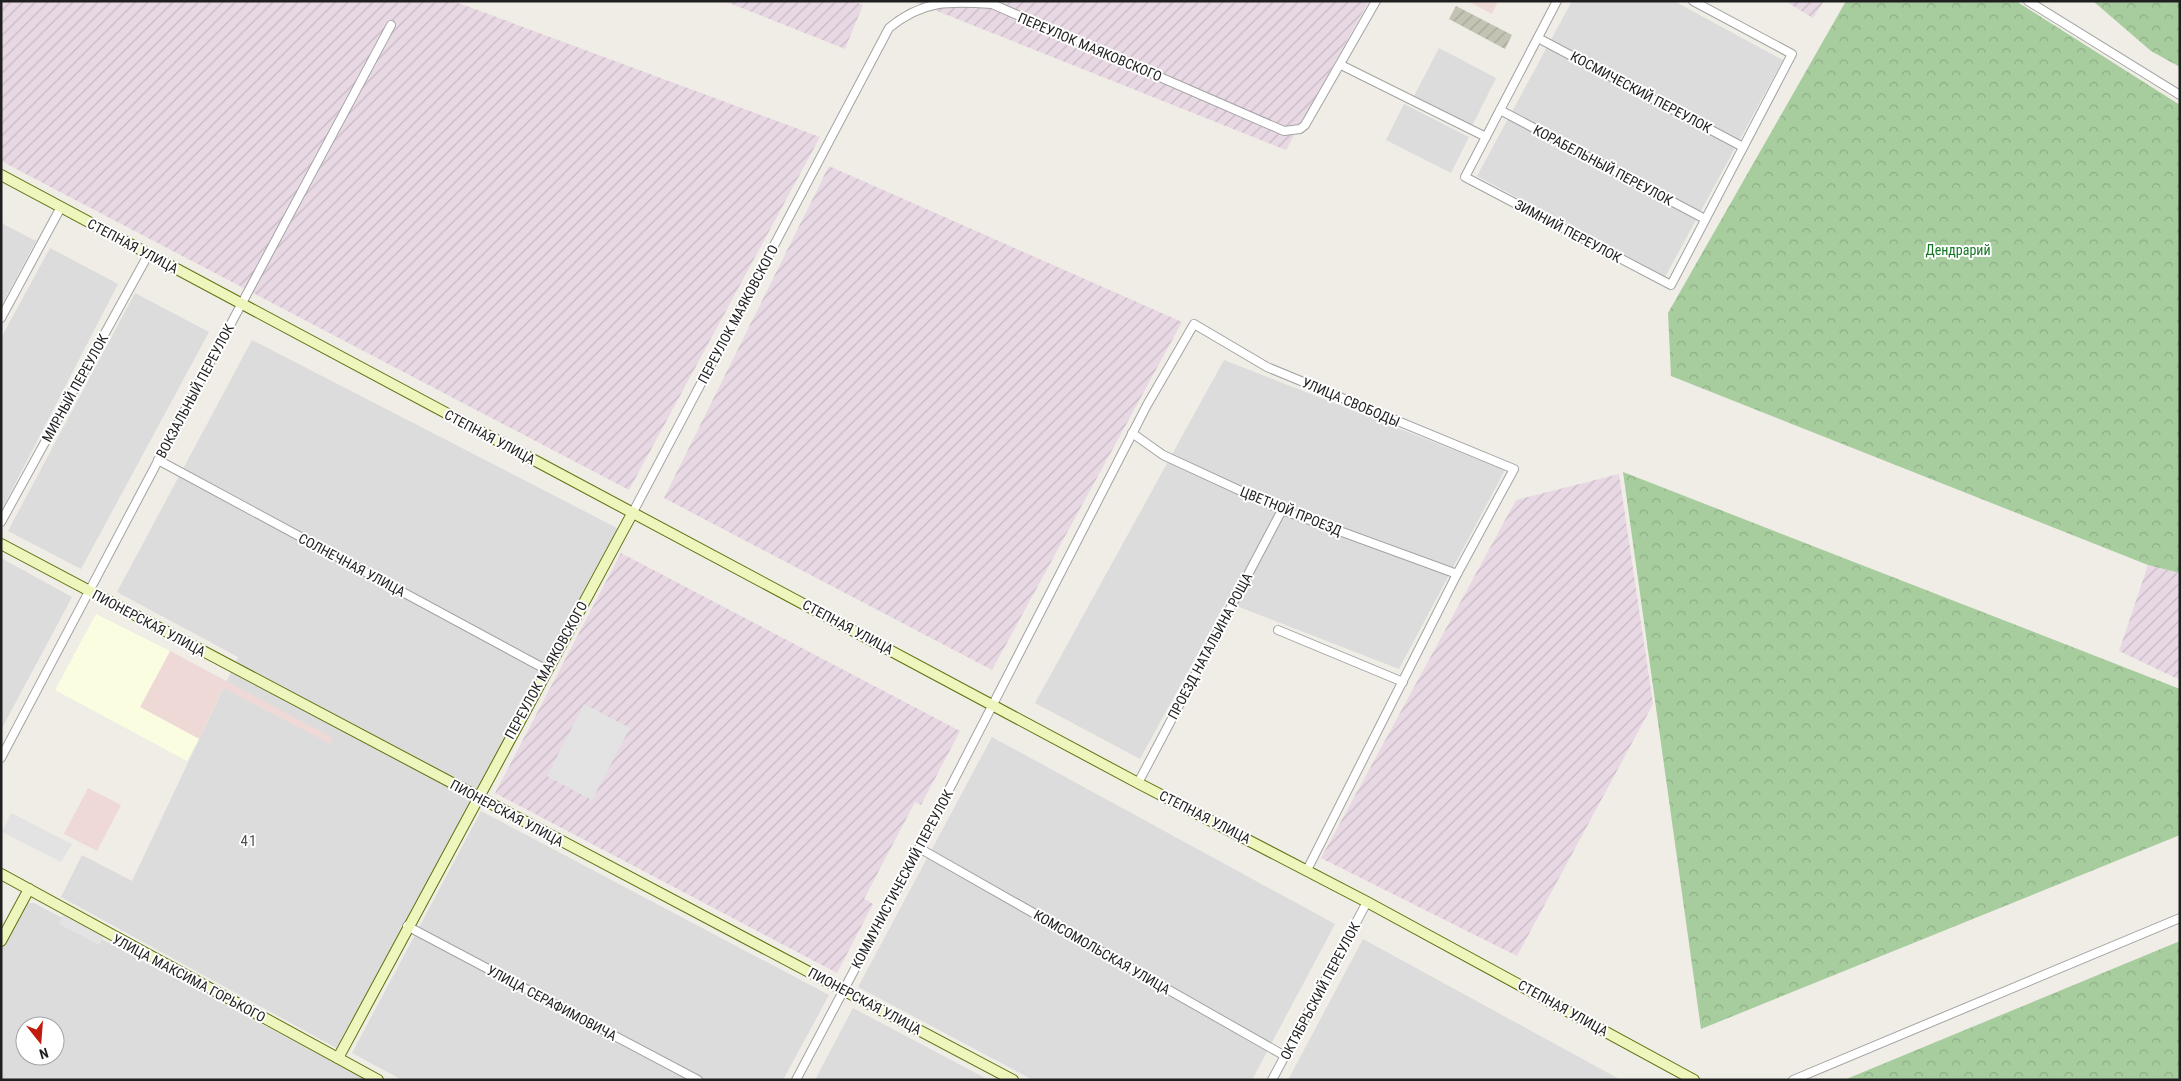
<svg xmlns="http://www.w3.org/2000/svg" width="2181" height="1081" font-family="'Roboto Condensed',sans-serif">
	<defs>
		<pattern id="industrial-furrows" width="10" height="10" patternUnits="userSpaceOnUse" patternTransform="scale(1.25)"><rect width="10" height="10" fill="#e8d8e4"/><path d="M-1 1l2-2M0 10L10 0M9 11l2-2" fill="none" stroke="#c7b9c3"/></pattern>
		<pattern id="construction-furrows" width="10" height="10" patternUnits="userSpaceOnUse" patternTransform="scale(1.25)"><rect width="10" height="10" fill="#c2c3b2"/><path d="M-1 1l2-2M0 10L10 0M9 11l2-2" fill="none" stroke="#a6a799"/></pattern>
		<pattern id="forest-crowns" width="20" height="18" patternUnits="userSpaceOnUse" patternTransform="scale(1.25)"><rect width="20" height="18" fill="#a7cc9d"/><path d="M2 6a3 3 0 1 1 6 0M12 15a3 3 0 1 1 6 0" fill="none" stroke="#8faf87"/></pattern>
	</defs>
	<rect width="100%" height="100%" fill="#efede6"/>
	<g fill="#dddcdc" fill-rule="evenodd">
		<path d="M1572,1H1674L1783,60L1665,277L1477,176Z"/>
		<path d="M1439,48L1496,78L1472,126L1414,96Z"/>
		<path d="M1404,104L1469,137L1451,173L1386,140Z"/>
		<path d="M1,223L36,241L1,306Z"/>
		<path d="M50,248L118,284L1,511V338Z"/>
		<path d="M135,293L209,332L81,569L8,531Z"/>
		<path d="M252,340L619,529L338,1049L61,897L82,855L132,881L238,657L117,592Z"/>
		<path d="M1224,360L1505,470L1399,669L1226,602L1140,759L1035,703Z"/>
		<path d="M1,558L72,597L1,730Z"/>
		<path d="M992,737L1335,924L1252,1080H1033L858,987Z"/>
		<path d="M481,811L829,995L783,1080H402L352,1053Z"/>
		<path d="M27,903H34L367,1080H1V946L22,907ZM25,1026H55V1056H25Z"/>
		<path d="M1363,939L1621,1080H1288Z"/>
		<path d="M853,1008L989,1080H815Z"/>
	</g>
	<g fill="#efd9d6">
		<path d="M1467,1H1498L1492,14Z"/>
		<path d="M170,651L333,738L330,744L223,688L199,739L140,707Z"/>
		<path d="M88,788L121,805L97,851L64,834Z"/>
	</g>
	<g fill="url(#industrial-furrows)">
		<path d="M1,1H453L820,137L629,490L1,161Z"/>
		<path d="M724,1H853L863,5L845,49Z"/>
		<path d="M912,1H1369L1286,150Z"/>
		<path d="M1785,1H1824L1813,18Z"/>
		<path d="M829,166L1182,322L992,670L664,498Z"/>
		<path d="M1619,474L1653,704L1517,956L1321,858L1516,500Z"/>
		<path d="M621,553L960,731L921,805L915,802L864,899L873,904L837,973L495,793Z"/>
		<path d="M2148,565L2180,573V680L2119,651Z"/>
	</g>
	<path fill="#fbfde1" d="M96,614L170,651L140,707L199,739L187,761L55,690Z"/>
	<path fill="url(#construction-furrows)" d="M1456,6L1512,35L1505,49L1449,19Z"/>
	<g fill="url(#forest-crowns)">
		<path d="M1846,1H2016L2180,105V573L2148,565L1671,376L1668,313Z"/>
		<path d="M2093,1H2180V67L2151,51Z"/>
		<path d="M1623,472L2180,689V835L1701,1029Z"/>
		<path d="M2180,941V1080H1844Z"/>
	</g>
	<g fill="#e3e3e3">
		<path d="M584,704L630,728L592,800L547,776Z"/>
		<path d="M11,813L72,844L61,862L2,832Z"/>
		<path d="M63,915L104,936L99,945L59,924Z"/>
	</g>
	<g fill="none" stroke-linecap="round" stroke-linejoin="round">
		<g stroke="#a3a3a3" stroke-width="10">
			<g id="street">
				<path d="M1557,1L1465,177L1671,285L1792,54L1693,1"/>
				<path d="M2028,1L2180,95"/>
				<path d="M1538,38L1743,147"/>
				<path d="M1341,65L1486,137"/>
				<path d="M1500,110L1705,219"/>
				<path d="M1,318L61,207"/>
				<path d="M1132,433L1163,455L1282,510L1457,574"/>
				<path d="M158,460L547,670"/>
				<path d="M633,512L889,28C923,0 949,1 992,4L1284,131L1300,129L1305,125L1376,1"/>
				<path d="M1,522L148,255"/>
				<path d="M1278,630L1403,682"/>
				<path d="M1,758L205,372L391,25"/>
				<path d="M1138,783L1282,510"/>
				<path d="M919,848L1285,1056"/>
				<path d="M407,926L698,1080"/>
				<path d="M796,1080L919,848L1147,405L1194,324L1267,367L1514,469L1457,574L1307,870"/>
				<path d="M1272,1080L1367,902"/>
				<path d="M1793,1080L2180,918"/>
			</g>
		</g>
		<g stroke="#5d700c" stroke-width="12">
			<g id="secondary">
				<path d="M1,175L1138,783L1367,902L1694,1080"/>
				<path d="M1,544L1013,1080"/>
				<path d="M1,874L378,1080"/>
				<path d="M1,941L29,889"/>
				<path d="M338,1058L633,512"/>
			</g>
		</g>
		<use href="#street" stroke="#fff" stroke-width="8"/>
		<use href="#secondary" stroke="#eef6be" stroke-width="10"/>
	</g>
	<g text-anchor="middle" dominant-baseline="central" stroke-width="4" stroke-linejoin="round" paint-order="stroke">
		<g font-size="14" fill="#1f1f1f" stroke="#fff">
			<text transform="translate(1090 47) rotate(23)">ПЕРЕУЛОК МАЯКОВСКОГО</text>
			<text transform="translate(1641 92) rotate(28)">КОСМИЧЕСКИЙ ПЕРЕУЛОК</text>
			<text transform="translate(1603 165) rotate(28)">КОРАБЕЛЬНЫЙ ПЕРЕУЛОК</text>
			<text transform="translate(1568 231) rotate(28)">ЗИМНИЙ ПЕРЕУЛОК</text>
			<text transform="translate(133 246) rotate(28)">СТЕПНАЯ УЛИЦА</text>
			<text transform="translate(738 314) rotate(-62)">ПЕРЕУЛОК МАЯКОВСКОГО</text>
			<text transform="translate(75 388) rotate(-61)">МИРНЫЙ ПЕРЕУЛОК</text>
			<text transform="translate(195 391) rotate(-62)">ВОКЗАЛЬНЫЙ ПЕРЕУЛОК</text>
			<text transform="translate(1351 402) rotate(23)">УЛИЦА СВОБОДЫ</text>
			<text transform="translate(490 437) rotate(28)">СТЕПНАЯ УЛИЦА</text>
			<text transform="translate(1291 511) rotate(22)">ЦВЕТНОЙ ПРОЕЗД</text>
			<text transform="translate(352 565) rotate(28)">СОЛНЕЧНАЯ УЛИЦА</text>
			<text transform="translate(149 623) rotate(28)">ПИОНЕРСКАЯ УЛИЦА</text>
			<text transform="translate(848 627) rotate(28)">СТЕПНАЯ УЛИЦА</text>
			<text transform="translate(1210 646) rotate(-62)">ПРОЕЗД НАТАЛЬИНА РОЩА</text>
			<text transform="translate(546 670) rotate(-61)">ПЕРЕУЛОК МАЯКОВСКОГО</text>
			<text transform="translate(507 813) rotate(28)">ПИОНЕРСКАЯ УЛИЦА</text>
			<text transform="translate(1205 817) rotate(27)">СТЕПНАЯ УЛИЦА</text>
			<text transform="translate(902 879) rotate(-62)">КОММУНИСТИЧЕСКИЙ ПЕРЕУЛОК</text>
			<text transform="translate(1102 952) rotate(30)">КОМСОМОЛЬСКАЯ УЛИЦА</text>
			<text transform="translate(189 978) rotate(28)">УЛИЦА МАКСИМА ГОРЬКОГО</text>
			<text transform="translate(1320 991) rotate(-62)">ОКТЯБРЬСКИЙ ПЕРЕУЛОК</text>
			<text transform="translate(865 1001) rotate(28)">ПИОНЕРСКАЯ УЛИЦА</text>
			<text transform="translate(552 1003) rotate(28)">УЛИЦА СЕРАФИМОВИЧА</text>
			<text transform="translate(1563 1008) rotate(29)">СТЕПНАЯ УЛИЦА</text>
		</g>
		<g font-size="14" fill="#137724" stroke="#fff">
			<text x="1958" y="250">Дендрарий</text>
		</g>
		<g font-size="15" letter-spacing="1" fill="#525252" stroke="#fff">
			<text x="249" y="841">41</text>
		</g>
	</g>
	<rect width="2181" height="1081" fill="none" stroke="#1f1f1f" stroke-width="5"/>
	<g transform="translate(40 1041) rotate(163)"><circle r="24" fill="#ffffff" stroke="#a5a5a5"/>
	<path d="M0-4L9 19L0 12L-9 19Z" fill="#c11c0d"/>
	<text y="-8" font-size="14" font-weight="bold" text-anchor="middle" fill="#1f1f1f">N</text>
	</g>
</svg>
